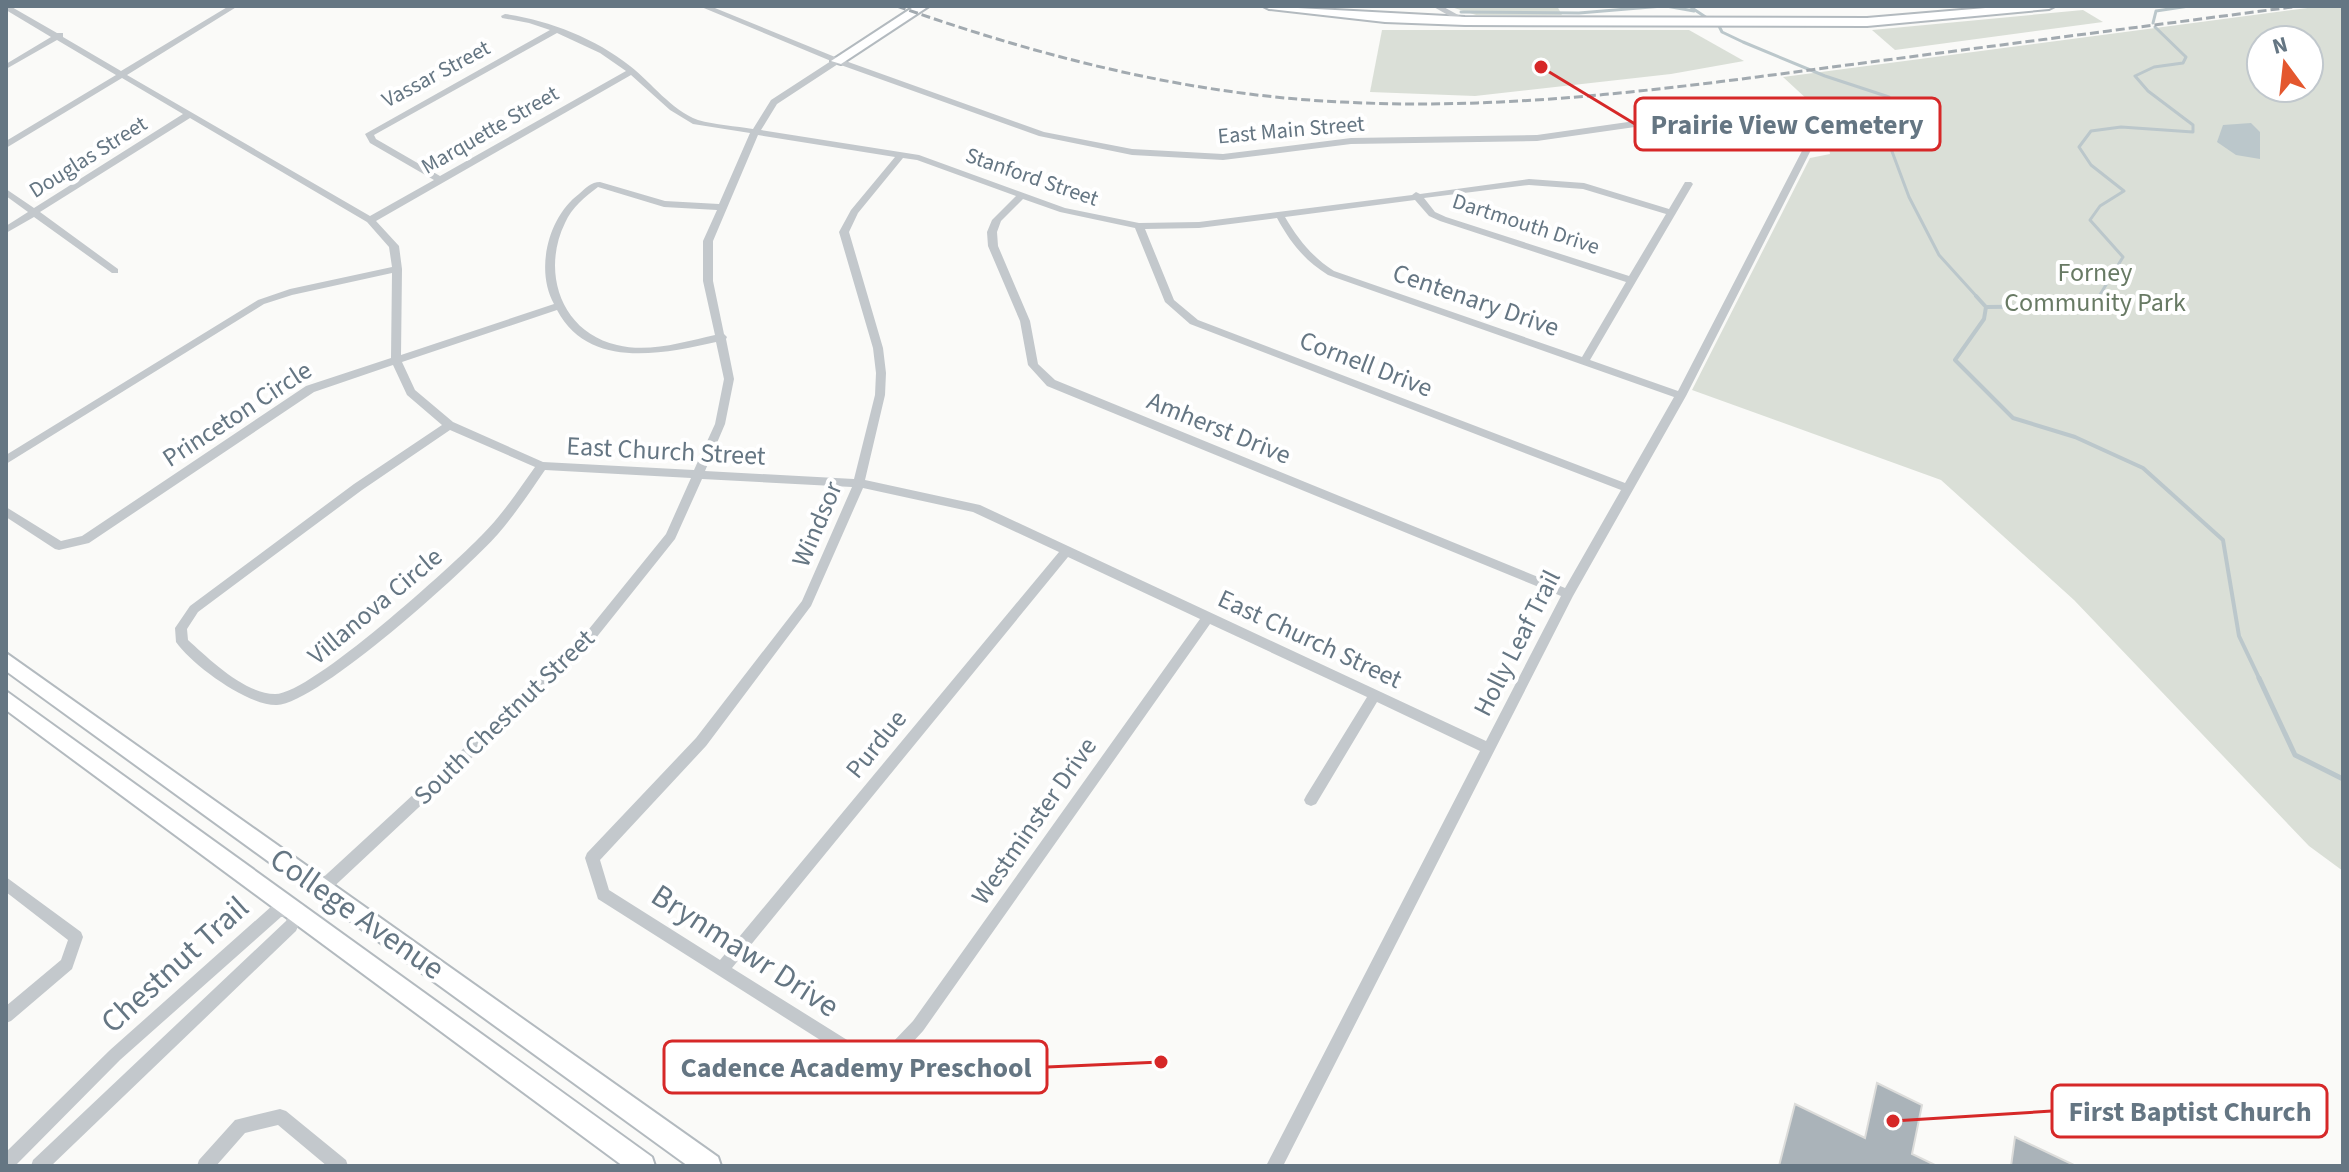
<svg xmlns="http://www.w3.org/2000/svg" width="2349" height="1172" font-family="'Source Sans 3',sans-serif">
	<rect width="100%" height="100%" fill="#fafaf8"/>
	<g fill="#dadfd7" fill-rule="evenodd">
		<path d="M1448,6H1557L1562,15H1476Z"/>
		<path d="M2323,6H2343V871L2309,846L2074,600L1941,480L1692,390L1810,158L1830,154L1823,114L1783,77ZM2261,40H2309V88H2261Z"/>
		<path d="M2083,10L2103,22L1895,50L1872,30Z"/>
		<path d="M1382,30H1689L1744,61L1671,74L1475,96L1370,92Z"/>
	</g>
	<path fill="#bbc7cb" d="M2251,123L2260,132V159L2236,155L2217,142L2223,125Z"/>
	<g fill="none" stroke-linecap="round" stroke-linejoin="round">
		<g stroke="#bbc7cb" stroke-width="3">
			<path d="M1666,6L1694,11"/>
			<path d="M1689,6L1719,26L1722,32L1743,42L1825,76L1889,97L1892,117L1884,130L1909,197L1939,255L1978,298"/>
			<path d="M1461,12L1579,13L1663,6"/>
			<path d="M2153,23L2156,11L2189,6"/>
			<path d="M2098,298L2123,257L2090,220L2100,206L2124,191L2091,165L2079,147L2091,131L2121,127L2193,132V125L2148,91L2135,76L2154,67L2183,63L2186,57L2155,27"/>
		</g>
		<g stroke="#bbc7cb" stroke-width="4">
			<path d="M1976,296L1986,307L1984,319L1955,360L2013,418L2075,437L2143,468L2223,540L2239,636L2260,680"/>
			<path d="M1986,307L2077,306L2100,296"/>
		</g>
		<path stroke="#bbc7cb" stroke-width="5" d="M2259,678L2295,755L2343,779"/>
	</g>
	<g fill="#aab3b9" stroke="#dcdcda" stroke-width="2">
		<path d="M1877,1083L1922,1105L1912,1154L1937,1166H1779L1795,1104L1865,1138Z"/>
		<path d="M2015,1137L2076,1166H2011Z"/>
	</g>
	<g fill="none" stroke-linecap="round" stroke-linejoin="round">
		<g stroke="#b3babf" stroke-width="4">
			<g id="secondary">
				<path d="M915,6H929L841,64L831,61Z"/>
				<path d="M1263,6L1465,17L1867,18L2009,6H2055L2049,9L1867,26L1465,25L1385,22L1269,9Z"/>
				<path d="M6,653L718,1157L721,1166H688L6,671Z"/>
				<path d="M6,691L652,1157L655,1166H623L6,710Z"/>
			</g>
		</g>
		<g fill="#c3c8cc" fill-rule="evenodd">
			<path d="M6,6H10L57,33H63V37L121,71L229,6H238L127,75L370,216L434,180L370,143L365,134L550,30L529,23L502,18L501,16L505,14C548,20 595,38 630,66C652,83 671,110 698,120C715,125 736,126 753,129L771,100L831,61L699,6H710L840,59L1044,132L1132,149L1223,154L1351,138L1537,135L1663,117L1705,118L1813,146L1686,396L1573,596L1283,1166H1266L1480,751L1377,702L1316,804L1311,806L1306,804L1304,800L1306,796L1367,697L1210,624L923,1031L900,1056L858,1064L598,899L585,858L587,853L696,738L802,601L852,487L702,479L675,539L584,653L326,894L321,896L316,894L314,889L316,884L576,645L666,534L691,478L545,470C530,492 515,514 498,534C467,569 319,703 277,705C248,706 192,665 176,642L175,628L190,606L354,484L442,425L407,395L393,365L314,392L89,543L59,550L55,549L6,517V507L61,541L82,536L306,386L391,358L392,273L292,295L264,304L6,464V455L258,300L290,289L392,267L389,247L367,222L190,118L40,212L118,269V273H112L34,217L6,233V226L28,212L6,196V189L34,208L183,114L122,78L6,148V141L116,75L57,40L6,69V64L51,37L6,10ZM557,33L600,53L626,71L440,176L376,139L374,135ZM838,64L1039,136L1132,155L1223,160L1351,144L1537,141L1663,123L1705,124L1804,147L1678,391L1590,360L1693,184L1691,182H1685L1669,209L1584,183L1529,179L1420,194L1416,192L1412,195L1199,222L1139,223L1065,208L919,155L761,130L777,104ZM631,75L670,110L693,124L750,133L719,204L665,201L600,182C591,182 586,188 579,194C548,217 535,270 554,304L401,355L402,269L399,246L376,221ZM758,135L895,157L851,210L839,232L873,348L876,373L875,395L854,479L705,471L725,424L734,379L726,339L727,337L724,334L713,281V241ZM903,158L917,160L1016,196L992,220L987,232L988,246L1020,321L1028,365L1047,386L1561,596L1486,741L980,505L865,480L885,395L886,373L883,348L849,232L858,213ZM1529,185L1583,189L1666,214L1629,276L1446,217L1435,212L1424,198ZM598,187L664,207L717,210L703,241V281L715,335C684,342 649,353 617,345C561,332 541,272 565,223C572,207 585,197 598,187ZM1023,199L1060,212L1135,228L1165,302L1190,324L1621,490L1565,588L1055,380L1038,364L1030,321L998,246L997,232L1001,221ZM1415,200L1429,216L1440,221L1626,282L1582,357L1334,271C1312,257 1298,239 1285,217ZM1277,218C1290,242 1304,260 1328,275L1674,397L1625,483L1198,320L1174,300L1145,229L1199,228ZM557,310C589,370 662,354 716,342L724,379L715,424L694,470L543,462L453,422L415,390L402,362ZM450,430L535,467C518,491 502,515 482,535C453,565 310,695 275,694C245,694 209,659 188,640L187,629L198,612L362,490ZM863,488L973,512L1059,552L720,960L609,890L600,860L706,746L811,606ZM1068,557L1200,619L913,1021L891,1044L860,1048L732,968Z"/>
			<path d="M1432,6H1442L1469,21L1462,23Z"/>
			<path d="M6,877L81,932L83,937L72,969L11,1021L6,1023V1006L61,960L68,940L6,892Z"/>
			<path d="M278,903H298L303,905L305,910L296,931L51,1166H31L33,1160L286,921L288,917H281L120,1060L15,1166H6V1152L110,1050L273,905Z"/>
			<path d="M280,1109L286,1111L346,1160L348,1166H327L278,1125L245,1133L216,1166H197L199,1160L235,1120Z"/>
		</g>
		<use href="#secondary" fill="#fff" fill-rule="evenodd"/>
		<path stroke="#a2aab0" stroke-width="3" stroke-dasharray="9 4" stroke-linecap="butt" d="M897,6C1041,57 1189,95 1342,102C1509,111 1675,88 1840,66C1993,46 2147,26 2300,6"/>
	</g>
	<g text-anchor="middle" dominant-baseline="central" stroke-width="8" stroke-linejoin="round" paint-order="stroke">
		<g font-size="22" fill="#657683" stroke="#fff">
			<text transform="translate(436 74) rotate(-28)">Vassar Street</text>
			<text transform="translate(490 130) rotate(-30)">Marquette Street</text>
			<text transform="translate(1291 130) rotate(-5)">East Main Street</text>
			<text transform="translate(88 157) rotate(-32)">Douglas Street</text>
			<text transform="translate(1032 177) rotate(19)">Stanford Street</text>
			<text transform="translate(1526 224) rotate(18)">Dartmouth Drive</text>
		</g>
		<g font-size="26" fill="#687a64" stroke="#fff">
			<text x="2095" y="272">Forney<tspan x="2095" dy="30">Community Park</tspan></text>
		</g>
		<g font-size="26" fill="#657683" stroke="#fff">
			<text transform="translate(1476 300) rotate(19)">Centenary Drive</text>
			<text transform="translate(1366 364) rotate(21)">Cornell Drive</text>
			<text transform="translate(237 414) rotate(-33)">Princeton Circle</text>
			<text transform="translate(1219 428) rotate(22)">Amherst Drive</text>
			<text transform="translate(666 451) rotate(3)">East Church Street</text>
			<text transform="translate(817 524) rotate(-67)">Windsor</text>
			<text transform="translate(375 606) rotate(-40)">Villanova Circle</text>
			<text transform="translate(1310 639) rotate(25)">East Church Street</text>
			<text transform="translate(1517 643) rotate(-63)">Holly Leaf Trail</text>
			<text transform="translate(504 717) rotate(-44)">South Chestnut Street</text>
			<text transform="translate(876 744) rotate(-51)">Purdue</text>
			<text transform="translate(1034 821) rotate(-55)">Westminster Drive</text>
		</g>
		<g font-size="32" fill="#657683" stroke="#fff">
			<text transform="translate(357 914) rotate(35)">College Avenue</text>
			<text transform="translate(745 951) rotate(33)">Brynmawr Drive</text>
			<text transform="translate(175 965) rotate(-42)">Chestnut Trail</text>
		</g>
	</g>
	<path fill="none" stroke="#d62828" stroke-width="3" d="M1541 67L1635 124M1161 1062L1047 1067M1893 1121L2052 1111"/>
	<g fill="#d62828" stroke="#fff" stroke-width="3">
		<circle cx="1541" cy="67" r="8"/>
		<circle cx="1161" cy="1062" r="8"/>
		<circle cx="1893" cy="1121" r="8"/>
	</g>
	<g fill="#fff" stroke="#d62828" stroke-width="3">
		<rect x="1635" y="98" width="305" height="52" rx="8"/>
		<rect x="664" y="1041" width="383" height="52" rx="8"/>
		<rect x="2052" y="1085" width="275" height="52" rx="8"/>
	</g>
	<g font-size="28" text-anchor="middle" font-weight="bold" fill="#657683">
		<text x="1787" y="134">Prairie View Cemetery</text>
		<text x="856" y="1077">Cadence Academy Preschool</text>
		<text x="2190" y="1121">First Baptist Church</text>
	</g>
	<rect width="2349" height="1172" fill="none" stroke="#657683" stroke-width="16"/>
	<g transform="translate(2285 64) rotate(345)"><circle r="38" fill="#ffffff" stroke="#c1c8cd" stroke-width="2"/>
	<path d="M0-6L14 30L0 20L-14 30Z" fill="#e4572e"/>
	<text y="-12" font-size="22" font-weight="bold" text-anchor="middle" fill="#657683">N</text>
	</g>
</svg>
